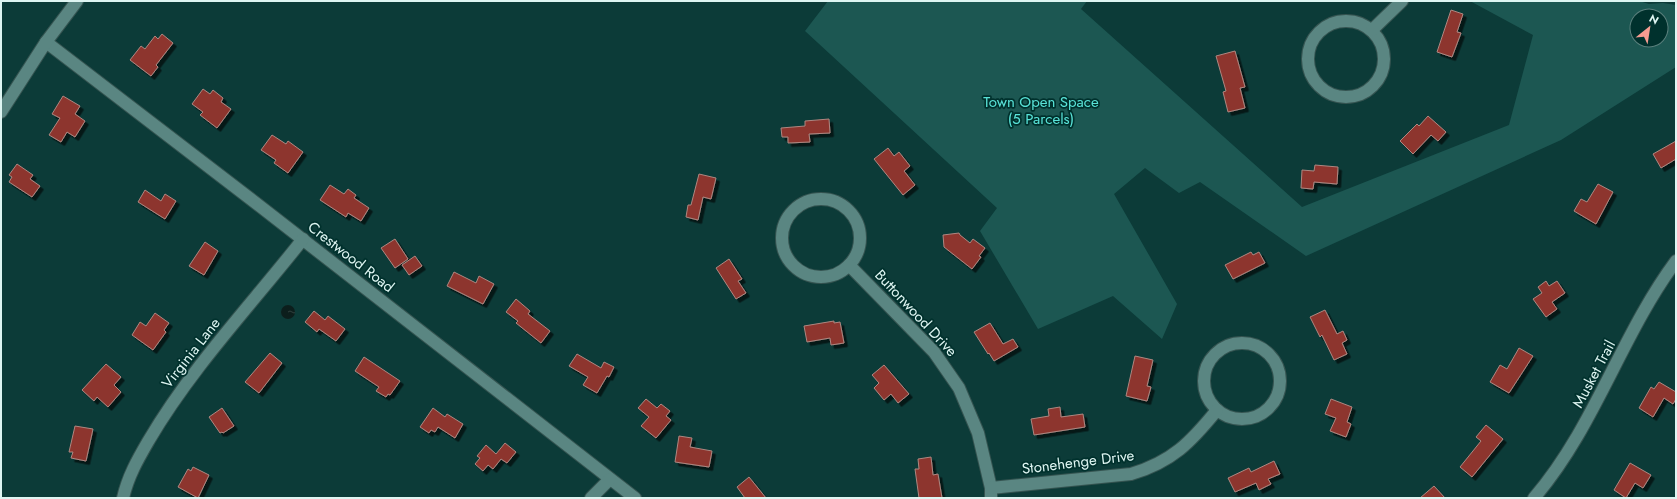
<svg xmlns="http://www.w3.org/2000/svg" width="1677" height="499" font-family="Jost,sans-serif">
	<defs>
		<pattern id="water-ripples" width="26" height="14" patternUnits="userSpaceOnUse"><rect width="26" height="14" fill="#0c1e1c"/><path d="M2 4q2-2 4 0t4 0M15 11q2-2 4 0t4 0" fill="none" stroke="#2f3f3d"/></pattern>
		<filter id="shadow"><feDropShadow dx="3.5" dy="3.5" stdDeviation="0" flood-color="#0009"/></filter>
	</defs>
	<rect width="100%" height="100%" fill="#0c3b38"/>
	<path fill="#1c5752" fill-rule="evenodd" d="M828,1H1087L1081,9L1302,207L1509,125L1533,35L1470,1H1639L1649,4L1663,3L1676,5V67L1561,140L1306,256L1200,182L1179,193L1145,168L1114,194L1177,304L1162,339L1113,296L1038,329L980,231L997,208L805,31ZM1637,16H1661V40H1637Z"/>
	<circle fill="url(#water-ripples)" cx="288" cy="312" r="7"/>
	<g fill="#8d362f" stroke="#ae8781" filter="url(#shadow)">
		<path d="M1451,10L1463,14L1457,32L1461,33L1452,57L1437,52Z"/>
		<path d="M162,34L173,43L156,65L158,67L151,76L130,60L141,46L145,49L155,36L158,39Z"/>
		<path d="M1235,51L1245,87L1240,88L1245,108L1228,112L1223,92L1226,91L1216,56Z"/>
		<path d="M203,89L210,94L213,90L223,98L221,102L231,109L217,128L200,115L203,112L192,104Z"/>
		<path d="M63,96L80,106L75,114L85,121L75,137L67,132L61,142L49,135L60,118L52,114Z"/>
		<path d="M1428,116L1446,132L1438,141L1431,135L1413,154L1400,141L1417,124L1419,126Z"/>
		<path d="M829,119L830,133L809,134L810,142L788,143V137H782L781,128L805,126V121Z"/>
		<path d="M272,135L286,144L288,141L303,152L288,173L274,163L276,160L261,150Z"/>
		<path d="M1676,141V159L1661,168L1653,154Z"/>
		<path d="M888,148L894,156L899,152L910,166L904,171L915,185L903,195L874,159Z"/>
		<path d="M17,164L33,175L30,179L40,186L32,197L9,182L12,177L9,175Z"/>
		<path d="M1315,165L1338,167L1337,184L1314,182L1313,189L1301,188L1302,170L1314,171Z"/>
		<path d="M699,174L716,178L711,199L703,197L698,220L686,217L688,205H691Z"/>
		<path d="M1598,184L1613,192L1596,224L1574,211L1581,199L1587,202Z"/>
		<path d="M330,185L344,194L348,189L356,195L354,198L369,208L361,221L348,213L346,217L320,200Z"/>
		<path d="M145,190L161,201L165,194L176,201L165,219L138,202Z"/>
		<path d="M959,233L960,235L970,243L973,239L985,248L979,256L981,257L972,269L944,247L943,235Z"/>
		<path d="M395,239L408,259L395,268L381,248Z"/>
		<path d="M205,242L218,251L204,275L189,266Z"/>
		<path d="M1251,252L1253,255L1259,252L1265,263L1233,279L1225,265Z"/>
		<path d="M415,256L422,266L409,275L402,265Z"/>
		<path d="M729,259L742,279L738,281L746,293L736,299L716,268Z"/>
		<path d="M454,272L476,283L479,276L494,284L483,304L447,286Z"/>
		<path d="M1546,281L1549,286L1557,281L1565,293L1552,302L1557,309L1546,317L1533,299L1542,293L1538,287Z"/>
		<path d="M516,299L530,311L528,314L550,331L541,343L516,323L518,321L506,312Z"/>
		<path d="M1325,310L1337,334L1343,331L1347,340L1342,343L1347,354L1334,360L1322,335L1320,337L1310,317Z"/>
		<path d="M314,311L325,320L328,316L345,329L336,341L319,329L317,332L305,322Z"/>
		<path d="M155,313L169,323L164,330L166,332L153,350L132,335L140,322L146,326Z"/>
		<path d="M834,321V323L840,322L844,343L831,345L830,338L807,342L804,326Z"/>
		<path d="M990,323L1003,344L1013,339L1018,347L994,361L989,353L988,354L974,332Z"/>
		<path d="M1519,348L1533,356L1509,393L1490,382L1500,365L1507,369Z"/>
		<path d="M270,353L282,363L259,393L245,382Z"/>
		<path d="M577,354L601,368L604,362L614,367L609,377L607,376L597,393L583,385L588,377L569,366Z"/>
		<path d="M1135,356L1153,360L1147,386L1151,387L1147,401L1126,396Z"/>
		<path d="M364,357L400,381L390,395L388,394L386,397L376,391L379,387L355,371Z"/>
		<path d="M106,364L121,377L114,385L121,392L108,407L97,397L94,401L82,390Z"/>
		<path d="M884,365L909,394L898,403L891,394L884,400L874,388L879,383L872,375Z"/>
		<path d="M1659,382L1676,392V399L1673,404L1664,398L1653,417L1639,408L1651,387L1654,389Z"/>
		<path d="M646,399L657,408L661,404L670,411L666,416L671,420L656,438L641,426L649,417L638,408Z"/>
		<path d="M1331,399L1352,407L1347,422L1351,424L1346,437L1330,431L1336,418L1325,414Z"/>
		<path d="M1060,407L1061,417L1083,414L1085,427L1034,435L1031,419L1049,416L1048,409Z"/>
		<path d="M222,408L234,426L223,433L222,432L220,433L209,417Z"/>
		<path d="M433,408L445,417L447,414L463,424L455,438L438,427L435,432L431,430L429,433L420,427Z"/>
		<path d="M1486,425L1503,439L1472,477L1460,467L1481,441L1476,437Z"/>
		<path d="M75,426L93,429L86,461L71,458L73,452H69Z"/>
		<path d="M679,436L692,438L690,447L712,451L709,467L675,462Z"/>
		<path d="M505,443L516,452L507,463L501,459L493,469L488,465L483,471L475,464L480,458L477,456L486,445L496,454Z"/>
		<path d="M931,457L933,475L938,474L942,498H919L915,469H919L918,459Z"/>
		<path d="M1274,461L1280,474L1268,479L1271,484L1259,490L1256,483L1235,492L1228,478L1249,468L1251,472Z"/>
		<path d="M1630,463L1651,475L1643,488L1635,483L1626,498L1614,490Z"/>
		<path d="M193,467L209,475L198,498L178,487L188,469L191,471Z"/>
		<path d="M749,477L766,498H745L737,487Z"/>
		<path d="M1434,486L1445,498H1420Z"/>
	</g>
	<g fill="none" stroke-linecap="round" stroke-linejoin="round">
		<g stroke="#355451" stroke-width="14">
			<g id="minor">
				<circle cx="1346" cy="59" r="38"/>
				<path d="M1372,30L1402,1"/>
				<path d="M46,42L261,207L635,498"/>
				<path d="M1,112L46,42L77,1"/>
				<circle cx="821" cy="238" r="39"/>
				<path d="M849,265L934,352L959,388L978,433L991,488V498"/>
				<circle cx="1242" cy="381" r="38"/>
				<path d="M991,488L1131,474C1172,462 1191,442 1217,410"/>
				<path d="M123,498C128,476 138,459 149,440C192,367 251,305 303,239"/>
				<path d="M591,498L610,479"/>
				<path d="M1534,498C1595,427 1621,335 1676,261"/>
			</g>
		</g>
		<use href="#minor" stroke="#5a8682" stroke-width="12"/>
	</g>
	<g text-anchor="middle" dominant-baseline="central" stroke-width="3.5" stroke-linejoin="round" paint-order="stroke">
		<g font-size="15" fill="#59e3d8" stroke="#00312d">
			<text x="1041" y="102">Town Open Space<tspan x="1041" dy="17">(5 Parcels)</tspan></text>
		</g>
		<g font-size="15" fill="#def5f2" stroke="#00312d">
			<text transform="translate(351 257) rotate(38)">Crestwood Road</text>
			<text transform="translate(916 313) rotate(47)">Buttonwood Drive</text>
			<text transform="translate(191 353) rotate(-52)">Virginia Lane</text>
			<text transform="translate(1594 374) rotate(-62)">Musket Trail</text>
			<text transform="translate(1078 462) rotate(-7)">Stonehenge Drive</text>
		</g>
	</g>
	<rect width="1677" height="499" fill="none" stroke="#def5f2" stroke-width="4"/>
	<g transform="translate(1649 28) rotate(30)"><circle r="19" fill="#00312d" stroke="#597f7c"/>
	<path d="M0-3L7 15L0 10L-7 15Z" fill="#f59c91"/>
	<text y="-6" font-size="11" font-weight="bold" text-anchor="middle" fill="#def5f2">N</text>
	</g>
</svg>
